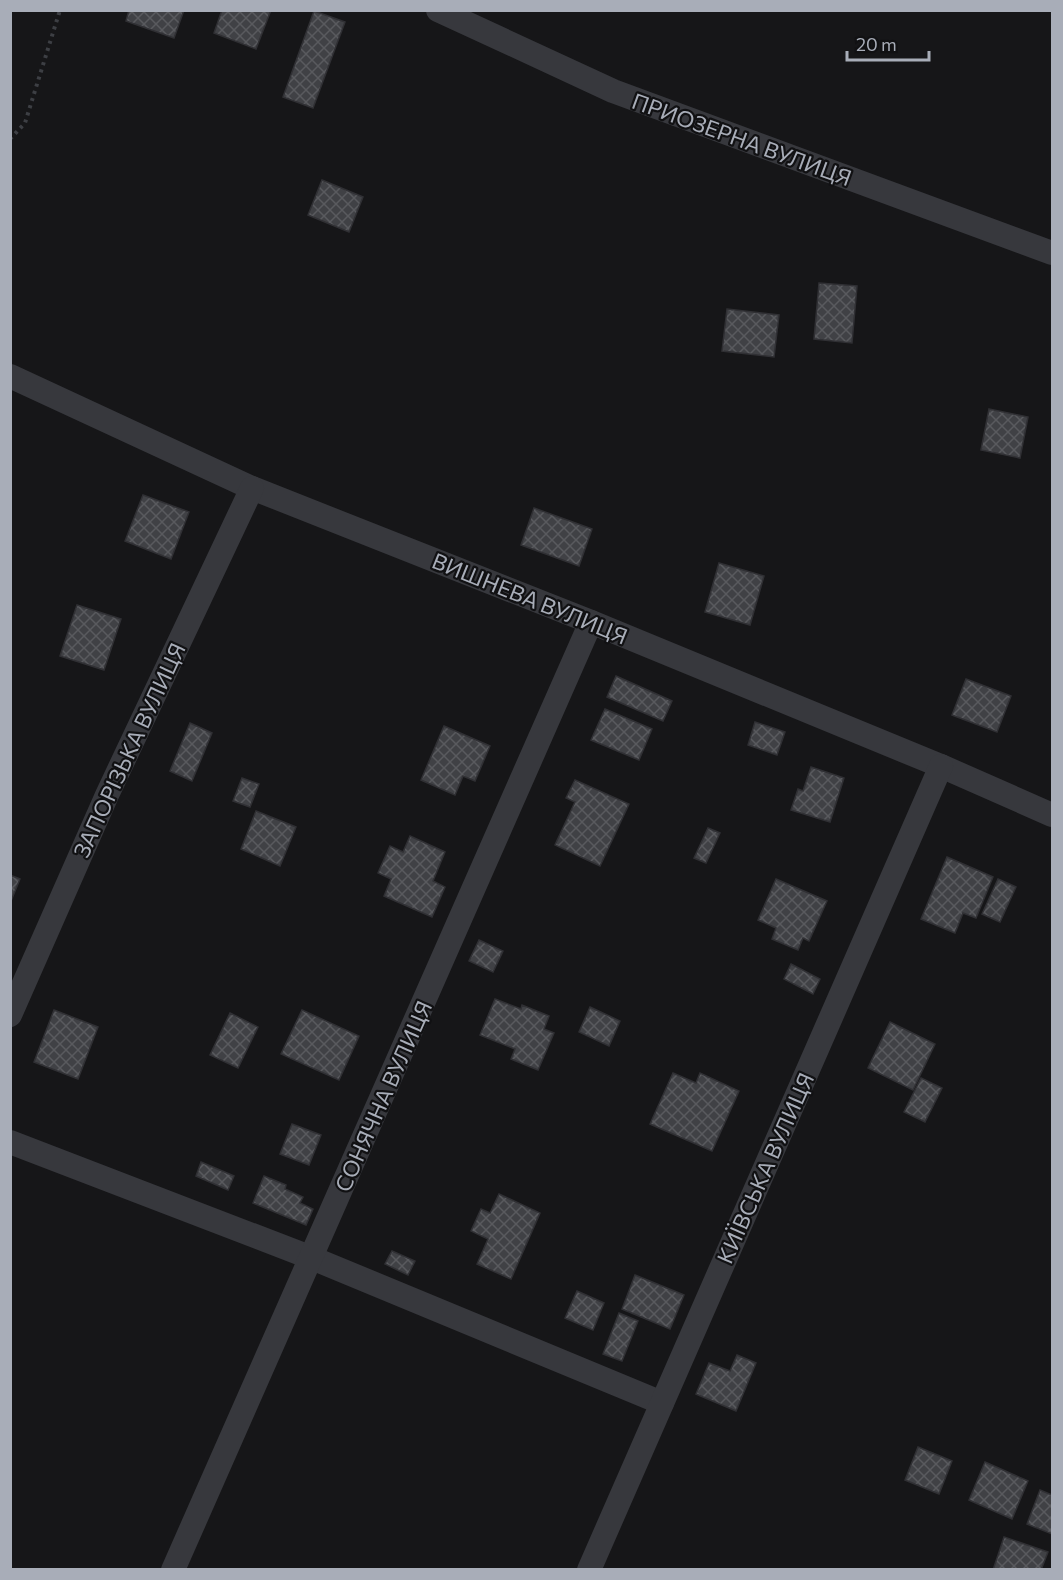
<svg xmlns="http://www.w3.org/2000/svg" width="1063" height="1580" font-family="Commissioner,sans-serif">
	<defs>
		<pattern id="building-cross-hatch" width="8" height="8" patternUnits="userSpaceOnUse" patternTransform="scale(1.5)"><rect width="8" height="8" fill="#404145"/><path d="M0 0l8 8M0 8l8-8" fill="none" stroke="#595a5e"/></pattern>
	</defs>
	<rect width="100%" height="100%" fill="#161618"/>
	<g fill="url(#building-cross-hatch)" stroke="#303034" stroke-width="1.5">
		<path d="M129,10H184L174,38L126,21Z"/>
		<path d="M222,10H271L256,49L214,33Z"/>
		<path d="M314,11L345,22L313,108L283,97Z"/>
		<path d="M322,180L363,197L349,232L308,215Z"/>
		<path d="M819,283L857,286L852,343L814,339Z"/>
		<path d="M727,309L779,315L774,357L722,351Z"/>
		<path d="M989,409L1028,417L1020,458L981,450Z"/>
		<path d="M143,495L189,512L171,559L125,541Z"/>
		<path d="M534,508L592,529L579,566L521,545Z"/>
		<path d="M719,563L764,576L750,625L705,612Z"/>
		<path d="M77,605L121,619L104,670L60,656Z"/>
		<path d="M616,676L672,701L663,721L607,697Z"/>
		<path d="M966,679L1011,696L997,732L952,715Z"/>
		<path d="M605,709L652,729L639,760L591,740Z"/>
		<path d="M755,722L785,732L777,755L748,745Z"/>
		<path d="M190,723L212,733L192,781L170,771Z"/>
		<path d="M444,726L490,746L475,781L463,776L455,795L421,780Z"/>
		<path d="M811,767L844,778L830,822L791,810L798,789L803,791Z"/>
		<path d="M242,778L259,784L250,807L233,801Z"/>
		<path d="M575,780L629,804L600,866L555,845L575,802L566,798Z"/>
		<path d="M256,811L296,827L280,866L241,849Z"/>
		<path d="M708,828L720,833L706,863L694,858Z"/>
		<path d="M410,836L445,852L433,881L445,887L432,917L384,896L391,879L378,873L390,846L403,852Z"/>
		<path d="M947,857L993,877L976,918L963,913L955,933L921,919Z"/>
		<path d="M10,875L20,879L11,901H10Z"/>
		<path d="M776,879L827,901L809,941L803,938L798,950L772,939L776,928L758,920Z"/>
		<path d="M998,879L1016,887L1000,922L982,914Z"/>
		<path d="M479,940L503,951L493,972L469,961Z"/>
		<path d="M791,964L820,979L813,994L784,979Z"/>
		<path d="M495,999L521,1009L522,1005L549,1016L544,1029L554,1033L538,1070L511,1059L515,1049L480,1035Z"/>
		<path d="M590,1007L620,1021L609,1046L579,1032Z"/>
		<path d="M54,1010L98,1027L78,1079L34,1062Z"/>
		<path d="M302,1010L359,1036L339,1080L281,1054Z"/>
		<path d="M230,1013L258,1027L238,1068L210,1055Z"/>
		<path d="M890,1022L935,1044L913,1090L868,1068Z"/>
		<path d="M673,1073L696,1083L700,1073L739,1091L712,1151L650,1124Z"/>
		<path d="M921,1078L942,1088L925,1122L904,1112Z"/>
		<path d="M292,1124L321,1135L309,1165L280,1154Z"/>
		<path d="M201,1162L234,1176L228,1190L196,1176Z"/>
		<path d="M264,1176L286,1185L285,1189L303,1197L300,1203L313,1209L306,1225L253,1203Z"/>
		<path d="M499,1194L540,1213L511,1279L477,1264L488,1239L471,1231L481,1209L490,1213Z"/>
		<path d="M392,1251L415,1261L408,1275L385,1264Z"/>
		<path d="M635,1275L684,1295L670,1329L622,1309Z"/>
		<path d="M577,1291L604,1303L593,1330L565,1318Z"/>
		<path d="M619,1313L638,1321L622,1361L603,1354Z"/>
		<path d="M737,1355L756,1363L736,1411L696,1394L709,1363L730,1371Z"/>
		<path d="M918,1447L952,1461L939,1494L905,1480Z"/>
		<path d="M985,1462L1028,1481L1012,1519L969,1500Z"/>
		<path d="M1040,1490L1052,1495V1534L1027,1524Z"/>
		<path d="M1004,1537L1048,1552L1041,1570H993Z"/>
	</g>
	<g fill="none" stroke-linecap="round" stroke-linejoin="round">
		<path stroke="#3d3f44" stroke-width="4" stroke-dasharray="3 4.5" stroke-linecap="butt" d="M10,139L25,123L60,10"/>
		<g stroke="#37383d" stroke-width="24">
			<path d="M438,10L613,91L1052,253"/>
			<path d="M10,376L252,488L591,622L941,766L1052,815"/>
			<path d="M10,1015L107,795L252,488"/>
			<path d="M10,1142L312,1258L662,1403"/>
			<path d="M173,1570L591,622"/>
			<path d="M589,1570L941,766"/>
		</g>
	</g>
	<g text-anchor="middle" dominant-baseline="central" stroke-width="4.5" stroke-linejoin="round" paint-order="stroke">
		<g font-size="22" fill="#a8adb8" stroke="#111113">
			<text transform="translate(742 139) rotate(20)">ПРИОЗЕРНА ВУЛИЦЯ</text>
			<text transform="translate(530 598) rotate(22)">ВИШНЕВА ВУЛИЦЯ</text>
			<text transform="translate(129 750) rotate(-65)">ЗАПОРІЗЬКА ВУЛИЦЯ</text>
			<text transform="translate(383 1096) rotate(-66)">СОНЯЧНА ВУЛИЦЯ</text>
			<text transform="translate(765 1168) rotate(-66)">КИЇВСЬКА ВУЛИЦЯ</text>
		</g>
	</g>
	<rect width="1063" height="1580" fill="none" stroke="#a8adb8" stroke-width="24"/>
	<path d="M847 51v9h82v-9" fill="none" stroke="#a8adb8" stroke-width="3"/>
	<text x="856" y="51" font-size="18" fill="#a8adb8" stroke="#111113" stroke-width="4.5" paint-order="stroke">20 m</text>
</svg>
